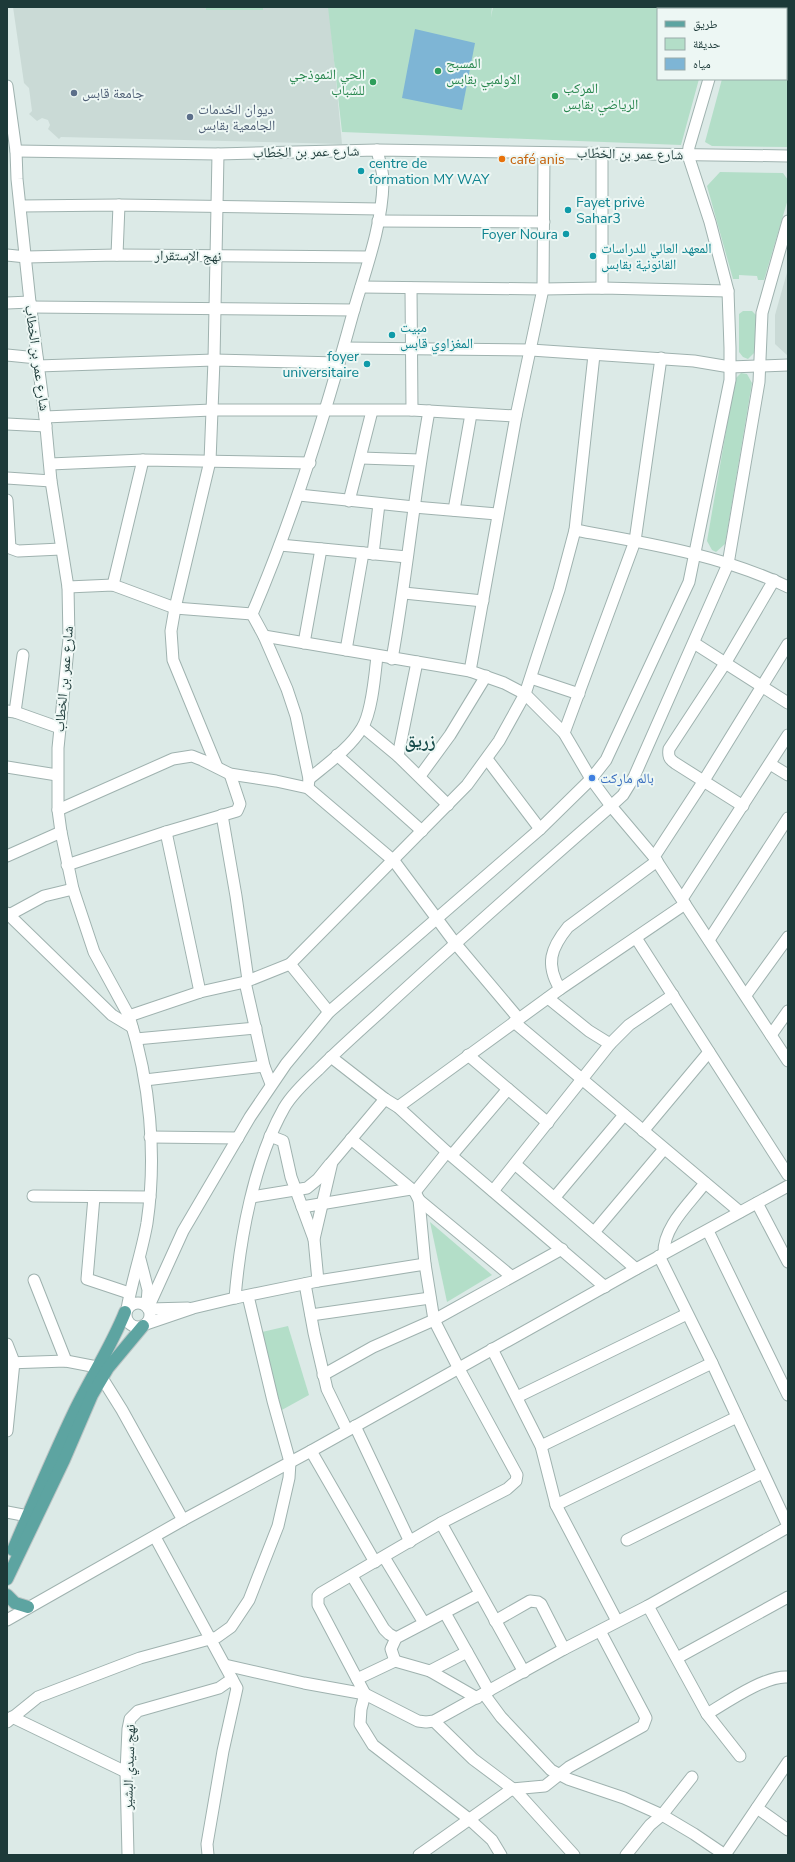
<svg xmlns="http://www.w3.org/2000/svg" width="795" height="1862" font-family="'Nunito Sans','Noto Naskh Arabic',sans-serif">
	<rect width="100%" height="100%" fill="#dceae7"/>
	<g fill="#cadad6">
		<path d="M13,7H329L342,144L61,137L59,139L48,129L50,125L48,120L42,118L37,121L29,114L32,111L29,88L24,83Z"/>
		<path d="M788,269V356L775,344V315Z"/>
	</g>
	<g fill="#b3dec8">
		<rect x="206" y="7" width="57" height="3"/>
		<path d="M328,7H492L491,17L493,7H719V9H658V79H699L681,145L342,132Z"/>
		<path d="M786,32H788V147L712,146L705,142L722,79H786Z"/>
		<path d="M720,172L783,173L788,180V199L764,280H758L757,276L739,275V279H733L707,186Z"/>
		<path d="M743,311H752L756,315L755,352L748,359L743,357L739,352V314Z"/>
		<path d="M741,373L747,374L752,383L725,544L716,552L712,550L707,541L735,379Z"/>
		<path d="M430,1222L492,1275L447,1302Z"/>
		<path d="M288,1326L309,1395L280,1411L262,1332Z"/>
	</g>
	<path fill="#7eb5d5" d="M415,29L475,43L462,110L402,98Z"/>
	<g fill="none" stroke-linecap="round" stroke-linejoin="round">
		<g stroke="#9fb2af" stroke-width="13">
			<g id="minor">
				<path d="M730,9L731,7"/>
				<path d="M7,86L16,151L17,179L30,302L45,417L51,481L68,587L69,639L58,748V810L61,832L73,889L94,952L129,1016C150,1081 157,1155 147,1223C142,1252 132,1280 127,1309"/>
				<path d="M16,151L218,154L377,150L788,156"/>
				<path d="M21,206L119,205L380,209"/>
				<path d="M378,221L544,222"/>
				<path d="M7,255L26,257L117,255L369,257"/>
				<path d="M117,255L119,205"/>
				<path d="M361,287L543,289L602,288L728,291"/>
				<path d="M411,288L412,410"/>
				<path d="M602,288V154"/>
				<path d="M7,303L30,302"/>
				<path d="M30,307L354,310"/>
				<path d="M344,348L531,350L694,361L730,367L788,365"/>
				<path d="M7,355L37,358"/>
				<path d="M38,366L214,360L339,363"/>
				<path d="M45,417L212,410H412L516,416"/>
				<path d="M7,424L46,426"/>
				<path d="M361,458L420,460"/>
				<path d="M50,464L143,460L310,463"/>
				<path d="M7,478L51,481"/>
				<path d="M299,495L414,507L497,514"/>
				<path d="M7,500L10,548L18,551L61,549"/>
				<path d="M349,501L372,411"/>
				<path d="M454,510L471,414"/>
				<path d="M575,530C646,543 722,555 788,587"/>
				<path d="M280,545L407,557"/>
				<path d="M373,554L379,504"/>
				<path d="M113,585L143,460"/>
				<path d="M68,587L113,585L175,608L252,614"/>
				<path d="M404,593L483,601"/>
				<path d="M252,614C294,516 325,415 353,313C365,271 382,227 383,183C384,173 379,160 377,150"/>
				<path d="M252,614L264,636L287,689L296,716L309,779L308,788"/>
				<path d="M264,636L470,671L504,683L525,694L564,733L591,779L611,806L654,857L788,1061"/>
				<path d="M304,643L321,549"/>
				<path d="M694,643L788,703"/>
				<path d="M346,650L363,553"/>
				<path d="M392,659C407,576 414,493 429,411"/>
				<path d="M470,671L516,416L543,289L544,153"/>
				<path d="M531,678L579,694"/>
				<path d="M7,711L15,712L60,728"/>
				<path d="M15,712L23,655"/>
				<path d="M363,727L398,756L448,805"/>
				<path d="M564,733L635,541L661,358"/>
				<path d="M337,755L422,831"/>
				<path d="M398,756L417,662"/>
				<path d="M487,759L540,829"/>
				<path d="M770,764L788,775"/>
				<path d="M7,767L57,775"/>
				<path d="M217,767L173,660L171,631L175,608L210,461L214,360L218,154"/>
				<path d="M420,776L450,735L486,676"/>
				<path d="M309,779C327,764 350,748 362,728C372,713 375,674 377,656"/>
				<path d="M743,806L675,763C669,759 668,756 669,749L726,662L774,580"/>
				<path d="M58,810L173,759L192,756L202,760L230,774L276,781L308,788L394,861L455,943L519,1019"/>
				<path d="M222,815L236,896L248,980"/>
				<path d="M166,832L200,992"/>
				<path d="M7,856L61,832"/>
				<path d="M654,857L703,782L788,644"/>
				<path d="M67,865L166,832L237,811L240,804L230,774"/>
				<path d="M682,899L788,735"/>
				<path d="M7,913L112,1015L132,1027"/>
				<path d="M9,915L44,896L73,889"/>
				<path d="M636,938L788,1175"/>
				<path d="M709,940L788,818"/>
				<path d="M290,964L329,1012"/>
				<path d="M245,982L264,1066L271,1084"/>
				<path d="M560,989C545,964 551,948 568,927L657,861"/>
				<path d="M746,995L788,937"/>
				<path d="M548,998L589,1031L610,1044"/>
				<path d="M129,1016L200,992L245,982L290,964L467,785L499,741L525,694L559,590L575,530L594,355"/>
				<path d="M514,1022L740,1212"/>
				<path d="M771,1035L788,1011"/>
				<path d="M136,1039L256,1028"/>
				<path d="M468,1055L508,1089"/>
				<path d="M331,1057L385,1099L398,1107L447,1152L605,1287"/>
				<path d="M145,1080L264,1066"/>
				<path d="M398,1107L560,989L685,904"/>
				<path d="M643,1131L709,1052"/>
				<path d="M270,1136L283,1141L291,1177L314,1239"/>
				<path d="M150,1137L238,1138"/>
				<path d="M351,1139L415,1192L419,1200L425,1264L434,1320L459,1369L517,1475L516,1481L507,1489L441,1523L321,1593L318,1596V1605L365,1694L361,1709L360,1724L373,1745L469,1819L492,1840L501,1855"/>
				<path d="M452,1155L508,1089L548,1123"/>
				<path d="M515,1164L636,1269"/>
				<path d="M493,1191L610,1044L629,1025L673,995"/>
				<path d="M415,1192L447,1152"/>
				<path d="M33,1196L150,1197"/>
				<path d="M94,1197L87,1279L129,1293"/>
				<path d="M252,1197L307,1188L318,1179L330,1164"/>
				<path d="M555,1197L624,1115"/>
				<path d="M419,1200L511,1276"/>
				<path d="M757,1203L788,1262"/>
				<path d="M302,1207L411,1189"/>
				<path d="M595,1231L664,1149"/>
				<path d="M708,1231L788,1395"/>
				<path d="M664,1253C663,1227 690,1203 705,1183"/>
				<path d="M659,1256L712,1363L788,1526"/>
				<path d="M140,1259L148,1290L147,1303"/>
				<path d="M34,1280L66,1361"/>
				<path d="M318,1281L314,1239L332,1162L385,1099"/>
				<path d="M305,1284L314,1333L327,1389L347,1430"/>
				<path d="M235,1298C240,1238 254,1161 284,1108C292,1094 306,1081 318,1070C337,1051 357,1033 377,1015C454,944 532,875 611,806L623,795L634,777L728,564L759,382L762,313L788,221"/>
				<circle cx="138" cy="1315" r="12"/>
				<path d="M148,1308L183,1231L250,1117L286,1064L329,1012L540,829L591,779L606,760L689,582L730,380V348L728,291L710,222L688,155L689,147L709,79"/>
				<path d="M149,1309L188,1308"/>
				<path d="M311,1315L430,1298"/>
				<path d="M146,1324L193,1308L235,1298L318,1281L425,1264"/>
				<path d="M7,1344L14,1362L7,1431"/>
				<path d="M492,1349L541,1446L556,1505L617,1621"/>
				<path d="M7,1363L66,1361L97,1367"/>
				<path d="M323,1375L373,1347L434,1320L562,1249"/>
				<path d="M102,1378L122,1410L183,1520"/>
				<path d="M517,1397L687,1314"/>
				<path d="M355,1426L410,1542"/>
				<path d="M541,1446L712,1363"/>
				<path d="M311,1451L375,1562"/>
				<path d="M556,1505L737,1417"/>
				<path d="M7,1512L28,1516"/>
				<path d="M441,1523L524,1672"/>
				<path d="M155,1537L237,1688L223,1751L207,1844L208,1855"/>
				<path d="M627,1540L762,1473"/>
				<path d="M384,1557L424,1623"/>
				<path d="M352,1576L384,1629L389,1634L396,1638"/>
				<path d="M648,1606L707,1714L740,1756"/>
				<path d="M445,1613L489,1691"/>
				<path d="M7,1620L183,1520L311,1451L636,1269L788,1186"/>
				<path d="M495,1621L530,1601L538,1602L541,1604L564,1649"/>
				<path d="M677,1658L788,1597"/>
				<path d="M395,1661L391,1649L396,1638L480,1594"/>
				<path d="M225,1665L304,1683L365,1694L418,1721L426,1722L434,1721L564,1649L648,1606L788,1527"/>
				<path d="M430,1671L467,1652"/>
				<path d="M357,1679L395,1661L430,1671L477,1698"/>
				<path d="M484,1694L501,1717L551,1770L568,1779L624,1798L662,1815L694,1834L725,1855"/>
				<path d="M707,1714C727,1702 766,1675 788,1677"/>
				<path d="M12,1717L126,1772"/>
				<path d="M434,1721L473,1759L517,1792L574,1855"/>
				<path d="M7,1722L38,1697L140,1658L217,1637L231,1627L249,1600L278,1526L289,1478L290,1462L273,1401L248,1296"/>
				<path d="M757,1808L788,1830"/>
				<path d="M128,1855L126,1772L128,1729L130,1719L138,1711L219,1688L232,1679"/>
				<path d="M419,1855L512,1789L545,1786L569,1767L643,1726L646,1718L643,1712L600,1631"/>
				<path d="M626,1855L650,1825L662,1815L692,1777"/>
				<path d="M725,1855L788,1762"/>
			</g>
		</g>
		<g stroke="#bbc4c4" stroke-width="14">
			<g id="major">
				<path d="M13,1550C33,1503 53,1456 75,1410C91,1377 111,1347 125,1312"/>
				<path d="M7,1579L64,1460L92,1395L108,1368L143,1326"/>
				<path d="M7,1595L15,1603L28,1607"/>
			</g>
		</g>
		<use href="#minor" stroke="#fff" stroke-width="11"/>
		<use href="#major" stroke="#5da4a1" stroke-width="12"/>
	</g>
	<g fill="#2e9e5b" stroke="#edf7f4" stroke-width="1.5">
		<circle cx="438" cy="71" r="4"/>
		<circle cx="373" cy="82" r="4"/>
		<circle cx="555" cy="96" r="4"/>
	</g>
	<g fill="#5c6f8a" stroke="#edf7f4" stroke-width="1.5">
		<circle cx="74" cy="93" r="4"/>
		<circle cx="190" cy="117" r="4"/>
	</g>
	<circle fill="#e8710a" stroke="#edf7f4" stroke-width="1.5" cx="502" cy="159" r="4"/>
	<g fill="#0f9aa8" stroke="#edf7f4" stroke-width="1.5">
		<circle cx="361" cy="171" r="4"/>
		<circle cx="568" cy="210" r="4"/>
		<circle cx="566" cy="234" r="4"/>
		<circle cx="593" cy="256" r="4"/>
		<circle cx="392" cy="335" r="4"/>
		<circle cx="367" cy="364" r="4"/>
	</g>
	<circle fill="#3f7fe0" stroke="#edf7f4" stroke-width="1.5" cx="592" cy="778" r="4"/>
	<g text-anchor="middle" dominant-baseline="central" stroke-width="4" stroke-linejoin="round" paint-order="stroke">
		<g font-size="14" fill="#27864d" stroke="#edf7f4" text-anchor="start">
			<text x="446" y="63">المسبح<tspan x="446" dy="16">الاولمبي بقابس</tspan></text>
			<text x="365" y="74" text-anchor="end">الحي النموذجي<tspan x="365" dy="16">للشباب</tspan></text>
			<text x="563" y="88">المركب<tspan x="563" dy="16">الرياضي بقابس</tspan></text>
		</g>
		<g font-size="14" fill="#4e5e75" stroke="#edf7f4" text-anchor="start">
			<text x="82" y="93">جامعة قابس</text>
			<text x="198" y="109">ديوان الخدمات<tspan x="198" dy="16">الجامعية بقابس</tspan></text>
		</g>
		<g font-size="14" fill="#1d3a39" stroke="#edf7f4">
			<text transform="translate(306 152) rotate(-1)">شارع عمر بن الخطّاب</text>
			<text transform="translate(630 154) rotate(1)">شارع عمر بن الخطّاب</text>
			<text transform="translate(188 256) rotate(1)">نهج الإستقرار</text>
			<text transform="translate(37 358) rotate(82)">شارع عمر بن الخطاب</text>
			<text transform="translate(64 679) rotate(-85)">شارع عمر بن الخطاب</text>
			<text transform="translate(129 1767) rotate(-88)">نهج سيدي البشير</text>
		</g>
		<g font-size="14" fill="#c56008" stroke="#edf7f4" text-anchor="start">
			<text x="510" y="159">café anis</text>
		</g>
		<g font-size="14" fill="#0d838f" stroke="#edf7f4" text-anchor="start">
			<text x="369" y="163">centre de<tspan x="369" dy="16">formation MY WAY</tspan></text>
			<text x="576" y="202">Fayet privė<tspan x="576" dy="16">Sahar3</tspan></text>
			<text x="558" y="234" text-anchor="end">Foyer Noura</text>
			<text x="601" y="248">المعهد العالي للدراسات<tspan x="601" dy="16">القانونية بقابس</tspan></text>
			<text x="400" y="327">مبيت<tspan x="400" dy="16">المغزاوي قابس</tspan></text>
			<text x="359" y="356" text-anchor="end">foyer<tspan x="359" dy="16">universitaire</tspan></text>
		</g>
		<g font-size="14" fill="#366cbe" stroke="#edf7f4" text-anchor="start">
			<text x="600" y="778">بالم ماركت</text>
		</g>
		<g font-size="18" font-weight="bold" fill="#184d4c" stroke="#edf7f4">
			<text x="420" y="741">زريق</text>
		</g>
	</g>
	<rect width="795" height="1862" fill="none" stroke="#1d3a39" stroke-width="16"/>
	<rect x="657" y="8" width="130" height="72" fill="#edf7f4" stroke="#9aaba9"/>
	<rect x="665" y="21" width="20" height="6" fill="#5da4a1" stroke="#9aaba9"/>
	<text x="693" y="28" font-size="12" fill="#1d3a39">طريق</text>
	<rect x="665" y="38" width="20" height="12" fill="#b3dec8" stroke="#9aaba9"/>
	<text x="693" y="48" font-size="12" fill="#1d3a39">حديقة</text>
	<rect x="665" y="58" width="20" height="12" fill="#7eb5d5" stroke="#9aaba9"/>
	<text x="693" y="68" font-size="12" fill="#1d3a39">مياه</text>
</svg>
